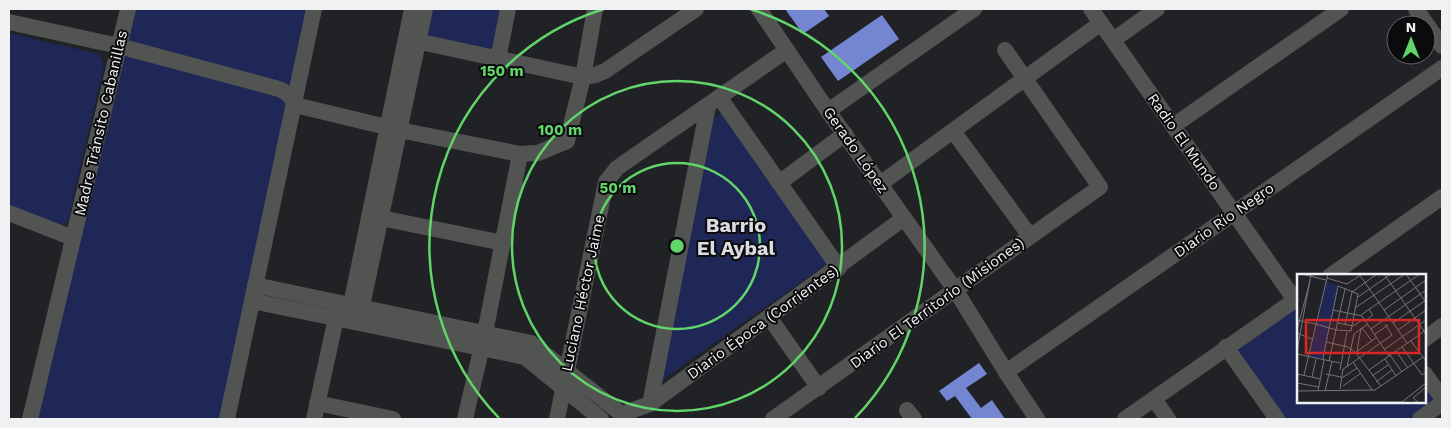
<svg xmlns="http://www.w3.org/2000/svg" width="1451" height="428" font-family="'Work Sans',sans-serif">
	<rect width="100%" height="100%" fill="#202225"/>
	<g fill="#1f2757">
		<path d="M131,9H313L227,419H31Z"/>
		<path d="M425,9H509L498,59L419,41Z"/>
		<path d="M9,33L99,54L104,65L68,222L57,227L9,208Z"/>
		<path d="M723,112L828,263L662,380L712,119Z"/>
		<path d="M1298,304V402H1425V387L1434,401L1408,419H1285L1234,350Z"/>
	</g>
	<g fill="#7486d1">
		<path d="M785,9H824L829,16L803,34Z"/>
		<path d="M882,15L899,39L838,81L821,57Z"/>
		<path d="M979,363L987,374L966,388L981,408L992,400L1005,419H972L955,396L947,401L939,391Z"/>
	</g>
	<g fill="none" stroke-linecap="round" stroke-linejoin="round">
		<g stroke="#525452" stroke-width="16">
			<path d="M759,9L828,111L956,291L1006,372L1037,419"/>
			<path d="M1091,9L1295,300"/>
			<path d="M1416,9L1442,46"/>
			<path d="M9,22L119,46L279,89C288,93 291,96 295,105L399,130L520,154L538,153L567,141L583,77L595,9"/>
			<path d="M407,39L583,77L595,75L605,71L696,9"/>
			<path d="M1113,40L1157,9"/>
			<path d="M498,59L508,9"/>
			<path d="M720,98L839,268"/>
			<path d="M828,111L974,9"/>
			<path d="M1173,126L1341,9"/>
			<path d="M953,131L1030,236"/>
			<path d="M779,183L845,134"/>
			<path d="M880,184L1101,23"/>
			<path d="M9,213L73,238"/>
			<path d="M381,218L503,243"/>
			<path d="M1330,276L1442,197"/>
			<path d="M255,285L531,343L628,419"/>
			<path d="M252,301L525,357L601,419"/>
			<path d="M362,306L425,9"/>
			<path d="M769,317L819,388"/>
			<path d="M1425,339L1442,326"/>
			<path d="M1226,347L1277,419"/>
			<path d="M1006,372L1442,68"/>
			<path d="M1425,374L1442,398"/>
			<path d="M1154,399L1168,419"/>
			<path d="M317,403L393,419"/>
			<path d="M650,404L708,106"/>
			<path d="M907,410L914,419"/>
			<path d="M30,419L128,9"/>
			<path d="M227,419L314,9"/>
			<path d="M314,419L336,318L351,305L412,9"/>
			<path d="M465,419L485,333L520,154"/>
			<path d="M557,419L606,182L617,168L787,50"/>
			<path d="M622,419V414L650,404L904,218"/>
			<path d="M773,419L1100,187L1005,50"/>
			<path d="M1125,419L1298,298"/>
			<path d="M1420,419L1442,403"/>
		</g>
	</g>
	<g fill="none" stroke="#61d46a" stroke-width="2.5">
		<circle cx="677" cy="246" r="83"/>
		<circle cx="677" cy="246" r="165"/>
		<path d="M499 418A248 248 0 0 1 604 9M750 9A248 248 0 0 1 855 418"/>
	</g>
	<g text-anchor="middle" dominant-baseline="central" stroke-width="4" stroke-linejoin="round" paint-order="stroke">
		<g font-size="15" fill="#f0f1f3" stroke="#0b0b0d">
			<text transform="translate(101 123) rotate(-77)">Madre Tránsito Cabanillas</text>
			<text transform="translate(1184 142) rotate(55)">Radio El Mundo</text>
			<text transform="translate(856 150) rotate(55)">Gerado López</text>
			<text transform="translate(1224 220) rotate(-35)">Diario Río Negro</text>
			<text transform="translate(583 293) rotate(-78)">Luciano Héctor Jaime</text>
			<text transform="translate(937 303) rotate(-36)">Diario El Territorio (Misiones)</text>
			<text transform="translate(763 322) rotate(-36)">Diario Época (Corrientes)</text>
		</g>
		<g font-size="20" font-weight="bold" fill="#dbdce1" stroke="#0b0b0d">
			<text x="736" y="225">Barrio<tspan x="736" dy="23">El Aybal</tspan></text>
		</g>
	</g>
	<g transform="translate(1297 274)">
		<rect width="129" height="129" fill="#202225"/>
		<path d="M29,7L41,12L26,85L13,83Z" fill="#1f2757"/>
		<path fill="none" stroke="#737577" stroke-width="1" d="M5,0L29,6M62,0L110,69M87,0L129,60M109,0L128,27M30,4L50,10M50,10L65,0M61,23L94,0M58,34L108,0M36,36L65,42L92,82M87,36L129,6M64,41L123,0M0,46L19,50L32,54L40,56L54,57L61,20L41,12L36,37L32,54L26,85M68,47L76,41L72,36M41,49L56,52L67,45M96,49L129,26M48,51L55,18L80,0M65,54L75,67M74,55L129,16M0,56L13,7M101,56L129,36M0,59L15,65M78,60L91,51M114,67L129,87M29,68L51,73L58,78L84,112M105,73L125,101L129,98M88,75L129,46M0,77L14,0M60,77L64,54M99,77L111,94M58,79L80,63M0,80L43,89M93,81L105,98M88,85L99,102M32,87L48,15M56,88L75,116M50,93L57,60L71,50M43,96L50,58M45,96L95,61L88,50M72,96L129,56M0,100L24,105M29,100L44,103M7,101L31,0M75,102L91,91M15,103L19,85M45,104L60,94M79,108L95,96M0,109L22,113M46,112L64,99M43,115L46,95M0,117L78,116L126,83M21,117L27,86M28,117L35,87M62,128H105M105,128L129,109M121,128L116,124L129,113"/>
		<path fill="#d62828" fill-opacity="0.15" stroke="#d62828" stroke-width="2.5" d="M9,46H122V79H9Z"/>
		<rect width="129" height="129" fill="none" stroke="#f0f1f3" stroke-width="2.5"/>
	</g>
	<circle cx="677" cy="246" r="8" fill="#61d46a" stroke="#0b0b0d" stroke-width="2.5"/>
	<g font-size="15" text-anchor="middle" font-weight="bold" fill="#61d46a" stroke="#0b0b0d" stroke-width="4" stroke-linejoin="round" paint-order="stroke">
		<text x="502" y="76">150 m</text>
		<text x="560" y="135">100 m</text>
		<text x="618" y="193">50 m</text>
	</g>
	<rect width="1451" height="428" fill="none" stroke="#f0f1f3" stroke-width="20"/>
	<g transform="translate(1411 40)"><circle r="24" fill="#0b0b0d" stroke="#676769"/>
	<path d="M0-4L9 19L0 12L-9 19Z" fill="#61d46a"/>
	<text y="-8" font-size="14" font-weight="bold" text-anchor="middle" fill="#f0f1f3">N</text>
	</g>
</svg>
